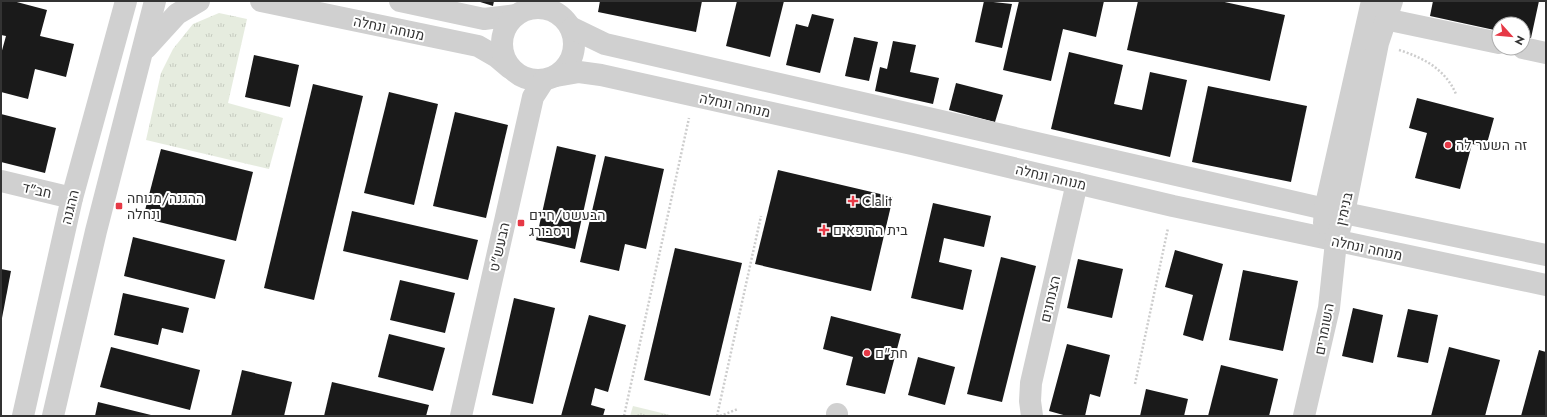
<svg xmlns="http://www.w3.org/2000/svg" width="1547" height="417" font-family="Jost,Heebo,sans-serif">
	<defs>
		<pattern id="park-tufts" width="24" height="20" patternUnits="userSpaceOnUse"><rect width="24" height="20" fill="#e6ecdf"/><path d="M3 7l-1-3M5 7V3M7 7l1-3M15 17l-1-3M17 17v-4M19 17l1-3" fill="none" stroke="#c6cbc0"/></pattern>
	</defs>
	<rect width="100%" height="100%" fill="#fff"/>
	<g fill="url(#park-tufts)">
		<path d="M515,1H548L547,9Z"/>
		<path d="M219,13L247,19L228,103L283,118L269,169L146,140L161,73L173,49L193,24Z"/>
		<path d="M633,406L674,416H630Z"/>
	</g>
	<g fill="#1a1a1a">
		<path d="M1,1H13L47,10L40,36L74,44L66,77L35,69L28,99L1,92V54L6,36L1,35Z"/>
		<path d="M477,1H494L493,6Z"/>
		<path d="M600,1H702L696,32L598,12Z"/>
		<path d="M737,1H784L770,57L726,46Z"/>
		<path d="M984,1L1012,4L1002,48L975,42Z"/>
		<path d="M1019,1H1104L1096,37L1063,29L1051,81L1003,70Z"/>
		<path d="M1138,1H1220L1285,15L1270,81L1127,50Z"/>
		<path d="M1433,1H1539L1531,38L1523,36V24H1499V31L1430,16Z"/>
		<path d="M812,14L834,19L820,73L786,65L796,24L808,27Z"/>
		<path d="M854,37L878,42L869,81L845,76Z"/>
		<path d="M893,41L916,45L910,72L939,78L933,104L875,91L880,67L887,69Z"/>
		<path d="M1069,52L1123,65L1114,104L1142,110L1150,72L1187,80L1170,157L1051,129Z"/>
		<path d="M254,55L299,65L290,107L245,97Z"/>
		<path d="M956,83L1003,95L995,122L949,110Z"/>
		<path d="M313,84L363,96L314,300L264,288Z"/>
		<path d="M1208,86L1307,106L1291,182L1192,162Z"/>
		<path d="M389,92L438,104L414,205L364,193Z"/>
		<path d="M1417,98L1494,118L1486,147L1472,144L1460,189L1415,178L1427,133L1409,128Z"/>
		<path d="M455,112L508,125L486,218L433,206Z"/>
		<path d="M1,114L56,128L45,173L1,162Z"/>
		<path d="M557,146L596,155L575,249L536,240Z"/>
		<path d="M161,149L253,172L236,241L143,218Z"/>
		<path d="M605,156L664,169L646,249L625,244L619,271L580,262Z"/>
		<path d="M778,170L893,197L871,291L755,264Z"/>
		<path d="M933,203L991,216L984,247L944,238L939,262L972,270L963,310L911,298Z"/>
		<path d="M352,211L478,240L468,280L343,251Z"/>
		<path d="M133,237L225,260L215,299L124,276Z"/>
		<path d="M675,248L742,263L710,396L644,380Z"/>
		<path d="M1175,250L1223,264L1203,341L1183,335L1193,295L1165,287Z"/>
		<path d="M1001,257L1036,266L1002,402L967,394Z"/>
		<path d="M1078,259L1123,269L1112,318L1067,308Z"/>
		<path d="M1,269L11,271L2,318H1Z"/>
		<path d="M1243,270L1298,281L1283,351L1229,340Z"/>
		<path d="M400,280L455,293L445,333L390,320Z"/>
		<path d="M123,293L189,308L183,333L162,328L158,345L114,335Z"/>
		<path d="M514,298L555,308L533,404L492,395Z"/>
		<path d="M1353,308L1383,315L1373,363L1342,356Z"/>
		<path d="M1408,309L1438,315L1428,363L1397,357Z"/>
		<path d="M589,315L626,325L608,392L595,388L591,405L605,409L603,416H561Z"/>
		<path d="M831,316L901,334L885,394L846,385L853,357L823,349Z"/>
		<path d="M389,334L445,348L433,391L378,377Z"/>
		<path d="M1067,344L1110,355L1100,397L1090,394L1085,416H1067L1049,411Z"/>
		<path d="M111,347L200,370L190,410L100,387Z"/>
		<path d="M1449,347L1500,360L1485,416H1431Z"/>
		<path d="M1539,350L1546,352V416H1521Z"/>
		<path d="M918,357L955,367L945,405L908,395Z"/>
		<path d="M1221,365L1278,379L1269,416H1208Z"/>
		<path d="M242,370L292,382L284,416H231Z"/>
		<path d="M332,382L429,405L426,416H324Z"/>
		<path d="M1146,389L1188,399L1184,416H1140Z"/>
		<path d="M98,402L151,415V416H95Z"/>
	</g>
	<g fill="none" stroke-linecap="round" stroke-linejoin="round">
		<g stroke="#cdcdcd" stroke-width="2.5" stroke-dasharray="2 2" stroke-linecap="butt">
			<path d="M1399,50C1424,58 1445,69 1456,94"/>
			<path d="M1135,384L1168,228"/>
			<path d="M624,416L689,118"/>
			<path d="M717,416L761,216"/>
			<path d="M720,416L738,409"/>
		</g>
		<g stroke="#d0d0d0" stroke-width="22">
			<path d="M261,1L478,46L497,57L510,68"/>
			<path d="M400,1L484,19L516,15"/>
			<circle cx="538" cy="44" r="36"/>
			<path d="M1385,19L1499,43"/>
			<path d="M572,28L605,44L1325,209L1546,255"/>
			<path d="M146,48L177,14L199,1"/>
			<path d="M1523,48L1546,53"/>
			<path d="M556,76L579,72L601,75L912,144L1173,206L1546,285"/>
			<path d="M1,181L72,198"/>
			<path d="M1324,223L1325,209L1372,1"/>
			<path d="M23,416L72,198L126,1"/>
			<path d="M53,416L96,231L155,1"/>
			<path d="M461,416L533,97L544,80"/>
			<path d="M837,416V414"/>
			<path d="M1032,416L1030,401L1031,383L1077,183"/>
			<path d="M1304,416L1329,308L1336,242L1344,213L1378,43L1392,1"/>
		</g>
	</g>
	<g fill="#e63946" stroke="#fff" stroke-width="1.5">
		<circle cx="1448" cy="145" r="4"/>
		<path d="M851 195h4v4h4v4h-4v4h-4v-4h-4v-4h4z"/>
		<rect x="115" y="202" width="8" height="8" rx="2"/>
		<rect x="517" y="219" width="8" height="8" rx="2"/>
		<path d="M822 224h4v4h4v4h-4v4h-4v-4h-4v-4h4z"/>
		<circle cx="867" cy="353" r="4"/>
	</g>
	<g text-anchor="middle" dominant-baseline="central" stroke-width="4" stroke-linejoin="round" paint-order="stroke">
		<g font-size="14" fill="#333" stroke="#fff">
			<text transform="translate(389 28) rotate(12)">מנוחה ונחלה</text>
			<text transform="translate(735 105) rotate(12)">מנוחה ונחלה</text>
			<text transform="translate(1051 177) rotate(13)">מנוחה ונחלה</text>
			<text transform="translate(37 190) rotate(13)">חב"ד</text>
			<text transform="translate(70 207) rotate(-76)">ההגנה</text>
			<text transform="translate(1344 209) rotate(-77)">בנימין</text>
			<text transform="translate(499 247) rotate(-77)">הבעש"ט</text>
			<text transform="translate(1367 248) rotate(12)">מנוחה ונחלה</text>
			<text transform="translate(1050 299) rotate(-77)">הצנחנים</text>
			<text transform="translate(1324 329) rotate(-79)">השומרים</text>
		</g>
		<g font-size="14" fill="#333" stroke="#fff" text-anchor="start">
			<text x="1456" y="145">זה השער לה</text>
			<text x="127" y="198">ההגנה/מנוחה<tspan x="127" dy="16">ונחלה</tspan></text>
			<text x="862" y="201">Clalit</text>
			<text x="529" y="215">הבעשט/חיים<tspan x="529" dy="16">ויסבורג</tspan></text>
			<text x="833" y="230">בית הרופאים</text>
			<text x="875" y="353">חת"ם</text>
		</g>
	</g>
	<rect width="1547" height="417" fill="none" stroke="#333333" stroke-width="4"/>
	<g transform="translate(1511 36) rotate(117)"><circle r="19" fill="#ffffff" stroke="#adadad"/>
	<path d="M0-3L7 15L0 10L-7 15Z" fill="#e63946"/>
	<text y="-6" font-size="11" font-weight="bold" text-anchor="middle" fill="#333333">N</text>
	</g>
</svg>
